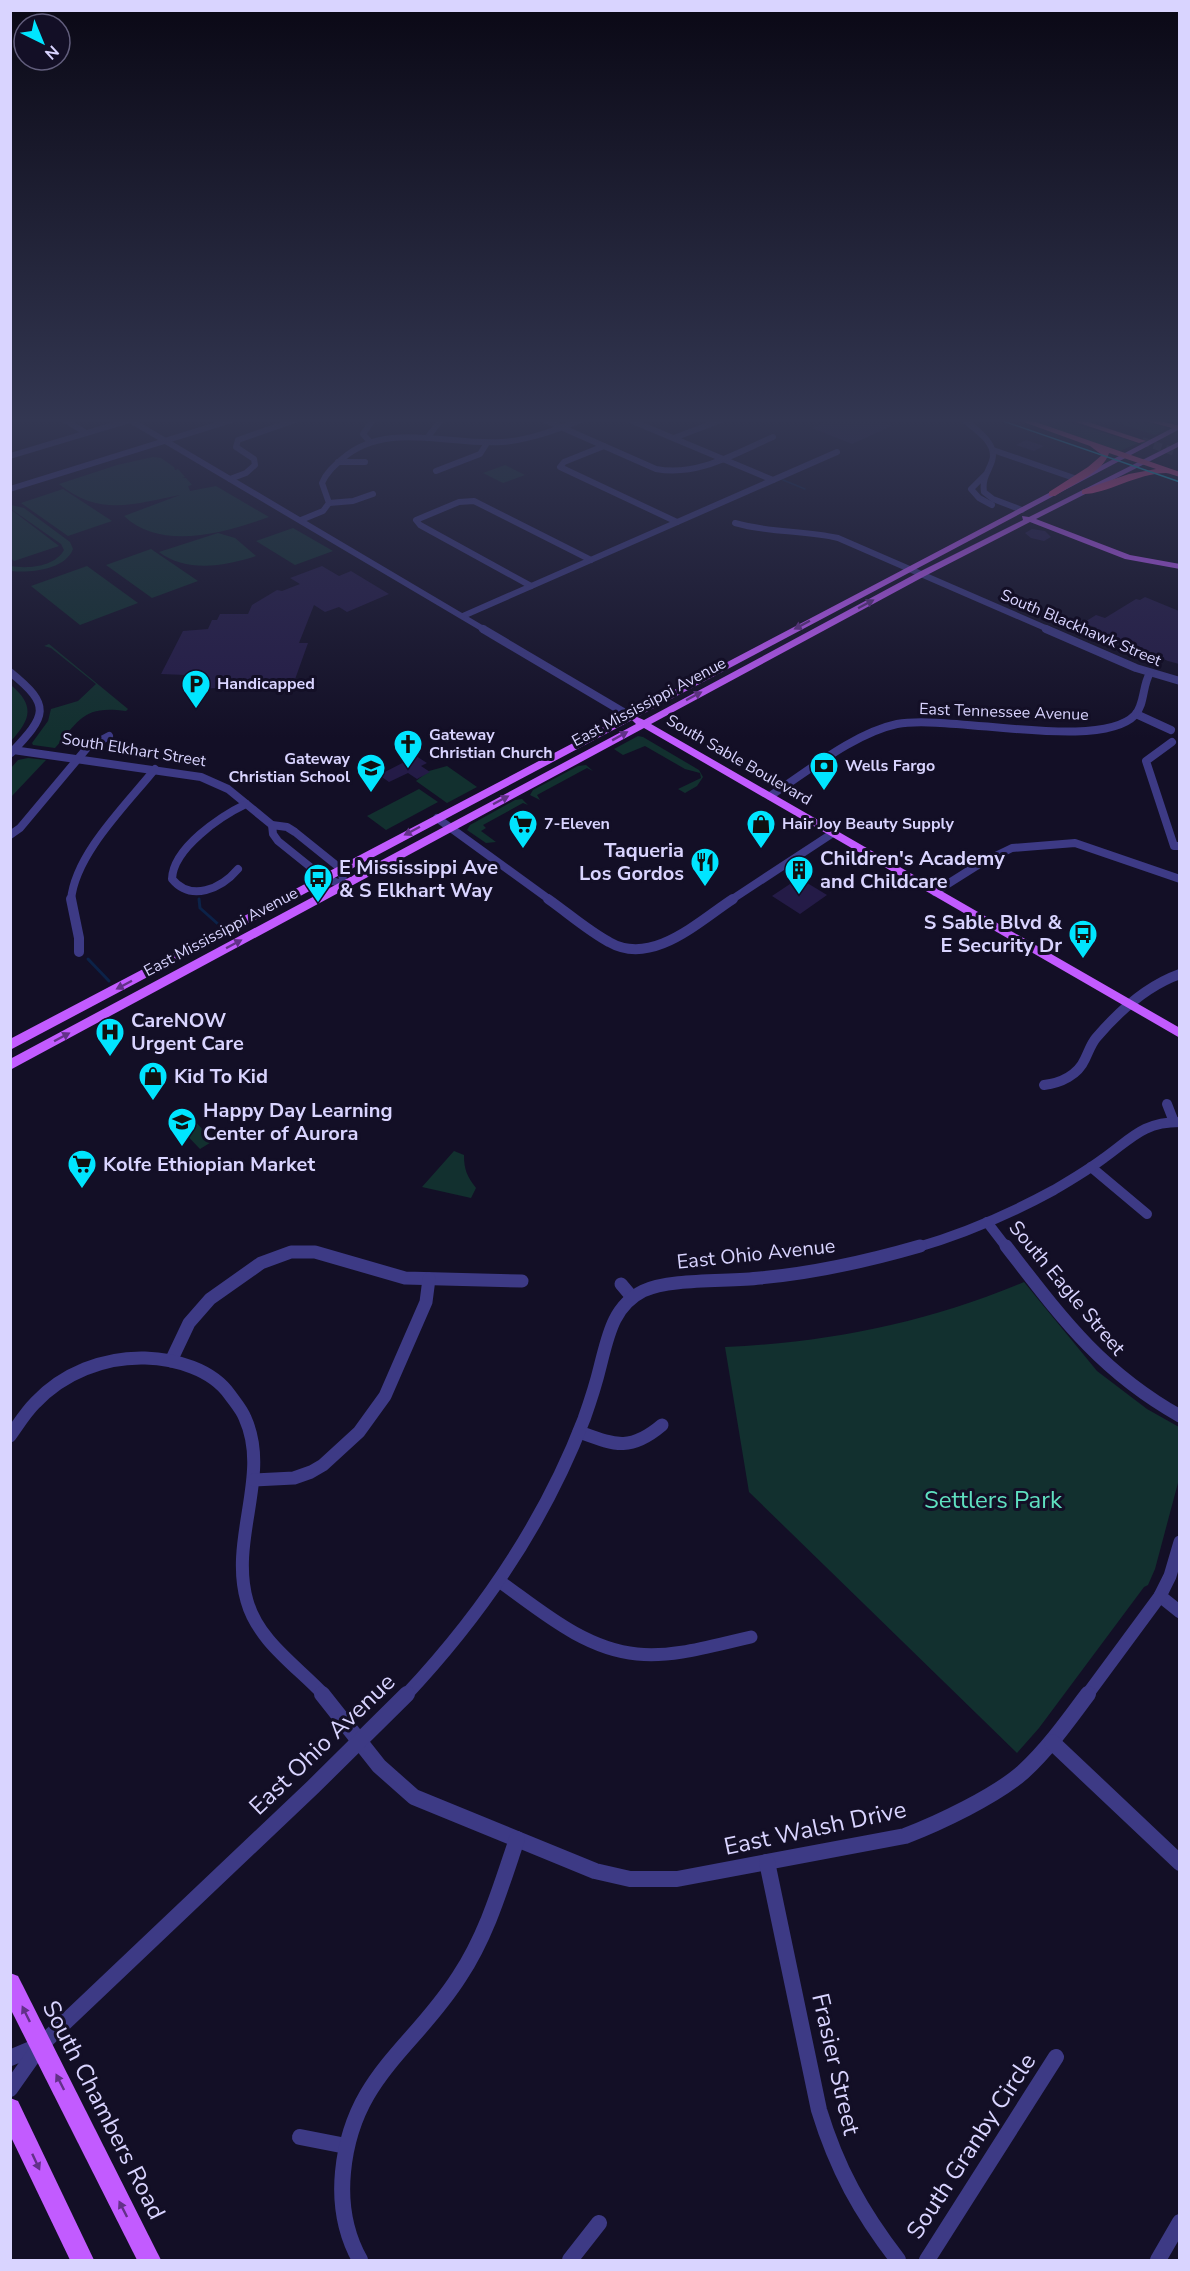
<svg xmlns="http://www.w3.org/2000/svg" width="1190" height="2271" font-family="'Nunito Sans',sans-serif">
	<rect width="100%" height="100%" fill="#130f26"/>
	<g fill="#12302f">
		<path d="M1029,420H1061L1138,443L1120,451Z"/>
		<path d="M1108,420H1138L1167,428L1155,435Z"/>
		<path d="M153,457L161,458L174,467L175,470L178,469L185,477L182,478H186L192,485L188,486L190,491L216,486L269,517C227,532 162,552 124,516L180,495C134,504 99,517 59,484L117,465Z"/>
		<path d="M505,465L525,475L503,483L483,473Z"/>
		<path d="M63,489L112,521L68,536L21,503Z"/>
		<path d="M11,505L24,508L70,542L73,549C65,570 30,573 11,571V566C27,569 55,567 64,550L61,544L11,509Z"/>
		<path d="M13,511L59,546L14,561L10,557V512Z"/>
		<path d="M293,528L333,551L295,565L256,541Z"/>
		<path d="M218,533L235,538L256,556C226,566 186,573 159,552Z"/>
		<path d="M151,549L198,581L152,598L106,565Z"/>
		<path d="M87,566L138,603L80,625L31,586Z"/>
		<path d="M49,644L128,709L126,711C84,705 80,719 55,748L33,745L32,743L48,721L51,709L78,701L96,684L51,648L44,646Z"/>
		<path d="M11,685C34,705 32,718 11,741Z"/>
		<path d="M638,736L643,737L699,770L703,777L697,786L685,793L678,789L701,778L700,773L685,769L645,746L623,755L614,749Z"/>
		<path d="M28,758L46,760L11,797V768L18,760Z"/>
		<path d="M586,765L593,771L587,768L537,795L540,800L530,795L533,790L578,766Z"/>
		<path d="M447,766L477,787L447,803L416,781L429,771Z"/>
		<path d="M419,789L438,802L386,830L367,816Z"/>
		<path d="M522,799L528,805L523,803L483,825L486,828L481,831L496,842L486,843L467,830L470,825L515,800Z"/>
		<path d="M193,1119L213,1141L200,1149L179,1127Z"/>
		<path d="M454,1151L464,1155C464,1170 467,1176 476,1188L471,1198L422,1187Z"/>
		<path d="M1024,1282L1097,1371L1147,1409L1179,1427V1479L1155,1569L1148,1585L1144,1587L1039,1728L1017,1753L749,1492L725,1347C831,1342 926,1323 1024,1282Z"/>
	</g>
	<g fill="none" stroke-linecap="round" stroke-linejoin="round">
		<path stroke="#0c2248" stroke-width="1.5" d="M783,480L805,489"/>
		<g stroke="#0c2248" stroke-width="3">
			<path d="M199,899L200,908L218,924"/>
			<path d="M88,959L109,981"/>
		</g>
	</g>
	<g fill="#241b47">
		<path d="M832,420H877L892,426L852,444L812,428Z"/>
		<path d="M1026,440L1044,446L1034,451L1016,445Z"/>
		<path d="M1032,529L1045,531L1051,537L1044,541L1031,538L1025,533Z"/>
		<path d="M322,566L339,576L351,571L389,594L347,612L339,607L325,612L314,605L299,643H308L293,685L263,687L264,685L241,684L240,687L197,689L201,678H184L186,675L161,674L183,631L208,629L212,620H217L220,614H248L252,605L277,590L282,591L300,584L290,578Z"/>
		<path d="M1145,597L1179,611V664L1168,661L1095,630L1097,628L1083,623L1096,615L1105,618L1136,599L1140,600Z"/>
		<path d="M416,756L427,763L421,766L430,772L417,779L408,773L389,782L379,775Z"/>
		<path d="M799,878L827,895L800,914L772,896Z"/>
	</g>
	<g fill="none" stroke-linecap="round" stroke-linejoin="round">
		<path stroke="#312d47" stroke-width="8" stroke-dasharray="8 4.5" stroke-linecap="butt" d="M1142,441L1175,452"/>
		<g stroke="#3d3a85" stroke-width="6">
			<path d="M65,420L86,433"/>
			<path d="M130,420L485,630"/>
			<path d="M545,420L656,469C698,477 736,453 773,437"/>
			<path d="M630,420L773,480"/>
			<path d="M964,420C975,429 998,443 992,461C988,473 982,478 984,492L993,499L1022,510"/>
			<path d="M427,438L441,420"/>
			<path d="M674,438L721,420"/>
			<path d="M370,442L363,434L373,420"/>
			<path d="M604,446L564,462L560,467L677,522"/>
			<path d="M993,450L1074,478"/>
			<path d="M10,456L130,420"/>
			<path d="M338,462H365"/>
			<path d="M436,471L480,454L487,443"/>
			<path d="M985,475L971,489L979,498L992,505"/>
			<path d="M230,479L246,473L255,465L254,459L236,447L238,440L295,420"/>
			<path d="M10,489L232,420"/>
			<path d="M329,503L353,501L373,494"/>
			<path d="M301,520L323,511L329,503L322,483C326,473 334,466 342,459C386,420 449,446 502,442C529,440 556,430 581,420"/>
			<path d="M735,523C769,533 804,530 838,538L1050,630"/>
			<path d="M531,586L420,525L416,520L459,502L474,501L591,560"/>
			<path d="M463,616L837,452"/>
		</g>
		<g stroke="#3d3a85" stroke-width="8">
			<path d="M483,629L630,716"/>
			<path d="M1046,629L1136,668L1180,681"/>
			<path d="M10,672C52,706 47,715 11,753"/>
			<path d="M1136,714L1171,730"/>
			<path d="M1172,742L1146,761L1174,846H1180"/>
			<path d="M13,750L201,777L228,789L272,825"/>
			<path d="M770,796C807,772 854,733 897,724C950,714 1100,752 1135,715C1145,704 1142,686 1150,673"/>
			<path d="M437,818L550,900"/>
			<path d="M272,825L287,827L295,832L341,869L344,885L324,878L278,841L273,834Z"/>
			<path d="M10,835L20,828L87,748L109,736"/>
			<path d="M238,869C221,889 191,902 172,879C173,848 221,816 246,804"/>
			<path d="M935,892L981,863L1012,848L1075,843L1180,879"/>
			<path d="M71,900C75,854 127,804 155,769"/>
			<path d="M731,900L833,833"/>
		</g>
		<g stroke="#3d3a85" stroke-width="10">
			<path d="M71,899L79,938V952"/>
			<path d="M548,899C568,913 587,930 609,942C652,967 699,921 733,899"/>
			<path d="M1044,1085C1061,1083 1078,1075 1085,1059C1089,1051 1091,1044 1096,1038C1119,1011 1146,986 1180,974"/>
			<path d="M1167,1104L1174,1122"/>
			<path d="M1091,1167L1147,1214"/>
			<path d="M987,1222L1007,1248"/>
			<path d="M915,1248C963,1234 1010,1214 1054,1190C1071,1180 1088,1170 1104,1158C1132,1138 1143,1122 1180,1122"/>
		</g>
		<g stroke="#3d3a85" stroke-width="13">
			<path d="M1006,1246C1061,1317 1100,1371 1180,1416"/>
			<path d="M621,1284L632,1297"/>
			<path d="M171,1361L189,1323L210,1299L261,1263L291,1252H315L405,1278L522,1281"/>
			<path d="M579,1432C615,1445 630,1452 662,1425"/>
			<path d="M10,1436C18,1425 25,1413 35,1403C63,1373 104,1357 145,1358C175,1359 212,1369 230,1395C235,1402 242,1410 245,1418C271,1475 229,1539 247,1601C258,1641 297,1666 324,1695"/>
			<path d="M254,1480L294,1478L311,1472L323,1465L359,1432L385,1396L426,1302L429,1279"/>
			<path d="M499,1581C540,1610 584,1649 637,1654C674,1658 714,1645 751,1637"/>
			<path d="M1160,1596L1180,1612"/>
			<path d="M406,1695C482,1614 544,1523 584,1419C590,1402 596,1384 600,1367C608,1336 613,1306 643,1291C670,1278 728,1282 760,1278C814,1273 868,1261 920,1246"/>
			<path d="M1087,1695L1160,1596L1170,1576L1180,1542"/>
		</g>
		<g stroke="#3d3a85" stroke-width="16">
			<path d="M322,1694L379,1766L414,1797L595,1871L630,1879H677L905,1836C939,1823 996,1796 1023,1772C1048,1749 1068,1721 1088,1694"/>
			<path d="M1052,1742L1180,1863"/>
			<path d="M767,1862L819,2110C837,2169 861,2212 898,2260"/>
			<path d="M10,2058L41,2045"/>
			<path d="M10,2089L41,2045L313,1787L407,1694"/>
			<path d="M300,2137L346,2146"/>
			<path d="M360,2260C345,2233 340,2203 343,2172C352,2077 413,2049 459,1977C487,1935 501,1886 517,1839"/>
			<path d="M570,2260L599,2223"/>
			<path d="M927,2260L1056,2057"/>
			<path d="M1158,2260L1180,2222"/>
		</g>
		<g fill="#c25bff" fill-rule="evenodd">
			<path d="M1180,424V429L637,717L644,720L919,572L1023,520L1022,516L1029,517L1180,441V446L1036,519L1130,555L1180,564V569L1125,559L1030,522L925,576L651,724L1180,1028V1038L644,728L10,1070V1059L636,724L632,720L10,1050V1039Z"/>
			<path d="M10,1973L18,1976L161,2260H137L10,2008Z"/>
			<path d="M10,2098L18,2101L94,2260H70L10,2135Z"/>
		</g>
		<g fill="#ff4fa3" fill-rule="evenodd">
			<path d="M1018,420H1030L1180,472V477C1176,476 1169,473 1166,473C1137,473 1105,495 1082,494V490L1129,474L1156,469L1109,453C1104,472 1071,485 1055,496H1049V492L1088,467L1102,455L1090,446Z"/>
			<path d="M1070,420H1082L1146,441L1139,443Z"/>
			<path d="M1142,420H1156L1180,426V430Z"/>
		</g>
		<path stroke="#00e5ff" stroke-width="1.5" d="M1000,420L1180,482"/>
	</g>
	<defs><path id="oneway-solid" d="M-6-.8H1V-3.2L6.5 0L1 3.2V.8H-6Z" transform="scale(1.5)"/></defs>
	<g fill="#623188">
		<use href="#oneway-solid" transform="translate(866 604) rotate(-28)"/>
		<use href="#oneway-solid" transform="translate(802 625) rotate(152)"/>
		<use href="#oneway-solid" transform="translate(694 696) rotate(-28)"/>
		<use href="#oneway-solid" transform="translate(620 736) rotate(-29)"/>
		<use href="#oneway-solid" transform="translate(501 800) rotate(-28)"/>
		<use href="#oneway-solid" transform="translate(412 831) rotate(152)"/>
		<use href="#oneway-solid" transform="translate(234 944) rotate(-28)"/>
		<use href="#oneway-solid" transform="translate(124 985) rotate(152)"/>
		<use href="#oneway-solid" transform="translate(62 1037) rotate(-28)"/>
		<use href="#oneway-solid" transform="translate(26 2014) rotate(-116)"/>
		<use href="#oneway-solid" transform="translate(60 2082) rotate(-117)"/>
		<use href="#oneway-solid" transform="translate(36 2162) rotate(65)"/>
		<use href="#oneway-solid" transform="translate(123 2209) rotate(-117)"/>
	</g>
	<linearGradient id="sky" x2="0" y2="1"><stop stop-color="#0a0815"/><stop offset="0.57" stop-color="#333752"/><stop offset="1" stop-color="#333752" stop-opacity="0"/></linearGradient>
	<rect width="1190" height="738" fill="url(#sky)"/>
	<defs>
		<g id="parking-pin" transform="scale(1.5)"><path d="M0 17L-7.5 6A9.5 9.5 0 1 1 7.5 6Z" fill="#00e5ff" stroke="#130f26"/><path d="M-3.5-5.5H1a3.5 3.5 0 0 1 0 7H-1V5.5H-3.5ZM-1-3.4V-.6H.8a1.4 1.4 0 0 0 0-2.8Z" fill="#111"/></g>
		<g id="church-pin" transform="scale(1.5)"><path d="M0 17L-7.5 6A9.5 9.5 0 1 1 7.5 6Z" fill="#00e5ff" stroke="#130f26"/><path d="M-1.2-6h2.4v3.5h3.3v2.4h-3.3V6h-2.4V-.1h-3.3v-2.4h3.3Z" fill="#111"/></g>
		<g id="bank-pin" transform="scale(1.5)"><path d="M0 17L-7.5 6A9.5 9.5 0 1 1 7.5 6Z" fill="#00e5ff" stroke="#130f26"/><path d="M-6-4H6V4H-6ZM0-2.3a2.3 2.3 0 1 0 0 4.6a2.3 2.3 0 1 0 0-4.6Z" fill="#111"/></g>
		<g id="school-pin" transform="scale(1.5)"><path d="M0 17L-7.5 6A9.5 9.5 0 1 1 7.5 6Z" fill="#00e5ff" stroke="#130f26"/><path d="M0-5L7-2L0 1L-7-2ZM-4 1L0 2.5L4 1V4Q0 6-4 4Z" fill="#111"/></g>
		<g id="supermarket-pin" transform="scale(1.5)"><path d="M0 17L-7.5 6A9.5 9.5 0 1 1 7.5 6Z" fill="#00e5ff" stroke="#130f26"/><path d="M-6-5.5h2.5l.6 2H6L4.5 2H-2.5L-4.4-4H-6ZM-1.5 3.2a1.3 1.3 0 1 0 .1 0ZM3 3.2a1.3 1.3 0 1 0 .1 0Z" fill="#111"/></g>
		<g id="shop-pin" transform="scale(1.5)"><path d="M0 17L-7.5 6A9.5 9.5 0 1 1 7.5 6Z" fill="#00e5ff" stroke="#130f26"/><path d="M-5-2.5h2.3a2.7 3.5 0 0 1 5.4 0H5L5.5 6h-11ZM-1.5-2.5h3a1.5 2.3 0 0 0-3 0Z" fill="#111"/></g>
		<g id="restaurant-pin" transform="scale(1.5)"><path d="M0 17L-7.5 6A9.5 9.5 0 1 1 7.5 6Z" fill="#00e5ff" stroke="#130f26"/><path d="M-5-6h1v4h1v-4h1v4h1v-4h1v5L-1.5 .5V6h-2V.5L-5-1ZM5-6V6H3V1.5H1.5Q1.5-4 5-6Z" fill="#111"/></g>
		<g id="building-pin" transform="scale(1.5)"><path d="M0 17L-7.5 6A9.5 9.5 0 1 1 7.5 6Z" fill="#00e5ff" stroke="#130f26"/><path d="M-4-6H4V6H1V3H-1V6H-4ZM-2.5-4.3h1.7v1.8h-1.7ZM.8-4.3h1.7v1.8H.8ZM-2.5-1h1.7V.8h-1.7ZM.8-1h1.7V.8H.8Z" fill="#111"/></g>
		<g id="bus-pin" transform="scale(1.5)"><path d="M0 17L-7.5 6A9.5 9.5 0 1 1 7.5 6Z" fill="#00e5ff" stroke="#130f26"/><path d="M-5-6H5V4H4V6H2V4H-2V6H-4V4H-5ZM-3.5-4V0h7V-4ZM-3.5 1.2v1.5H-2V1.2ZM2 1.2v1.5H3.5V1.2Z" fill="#111"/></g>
		<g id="hospital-pin" transform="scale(1.5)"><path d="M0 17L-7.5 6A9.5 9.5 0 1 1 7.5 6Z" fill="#00e5ff" stroke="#130f26"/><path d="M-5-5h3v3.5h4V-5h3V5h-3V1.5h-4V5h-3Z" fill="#111"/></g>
	</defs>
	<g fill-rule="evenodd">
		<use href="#parking-pin" x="196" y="684"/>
		<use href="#church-pin" x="408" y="744"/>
		<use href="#bank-pin" x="824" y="766"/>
		<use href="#school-pin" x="371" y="768"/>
		<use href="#supermarket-pin" x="523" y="824"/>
		<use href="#shop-pin" x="761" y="824"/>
		<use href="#restaurant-pin" x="705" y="862"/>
		<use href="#building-pin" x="799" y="870"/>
		<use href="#bus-pin" x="318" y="878"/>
		<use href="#bus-pin" x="1083" y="934"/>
		<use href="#hospital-pin" x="110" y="1032"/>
		<use href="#shop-pin" x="153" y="1076"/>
		<use href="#school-pin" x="182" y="1122"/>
		<use href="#supermarket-pin" x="82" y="1164"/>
	</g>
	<g text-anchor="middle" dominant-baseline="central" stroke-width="6" stroke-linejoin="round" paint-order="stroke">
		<g font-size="16" fill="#d9d4ff" stroke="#130f26">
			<text transform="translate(1081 628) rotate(23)">South Blackhawk Street</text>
			<text transform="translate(649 702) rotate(-28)">East Mississippi Avenue</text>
			<text transform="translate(1004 712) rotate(2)">East Tennessee Avenue</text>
			<text transform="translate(134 750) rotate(9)">South Elkhart Street</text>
			<text transform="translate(739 760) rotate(30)">South Sable Boulevard</text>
			<text transform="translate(221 932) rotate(-28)">East Mississippi Avenue</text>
		</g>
		<g font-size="16" font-weight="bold" fill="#d9d4ff" stroke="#130f26" text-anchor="start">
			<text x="217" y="684">Handicapped</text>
			<text x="429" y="735">Gateway<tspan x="429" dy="18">Christian Church</tspan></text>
			<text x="350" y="759" text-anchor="end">Gateway<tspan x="350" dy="18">Christian School</tspan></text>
			<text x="845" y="766">Wells Fargo</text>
			<text x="544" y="824">7-Eleven</text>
			<text x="782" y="824">Hair Joy Beauty Supply</text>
		</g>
		<g font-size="20" font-weight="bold" fill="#d9d4ff" stroke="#130f26" text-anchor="start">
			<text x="684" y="850" text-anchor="end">Taqueria<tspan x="684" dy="23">Los Gordos</tspan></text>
			<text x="820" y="858">Children's Academy<tspan x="820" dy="23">and Childcare</tspan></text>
			<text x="339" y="867">E Mississippi Ave<tspan x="339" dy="23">&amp; S Elkhart Way</tspan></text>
			<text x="1062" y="922" text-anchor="end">S Sable Blvd &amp;<tspan x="1062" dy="23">E Security Dr</tspan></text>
			<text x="131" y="1020">CareNOW<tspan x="131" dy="23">Urgent Care</tspan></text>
			<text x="174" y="1076">Kid To Kid</text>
			<text x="203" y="1110">Happy Day Learning<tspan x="203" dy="23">Center of Aurora</tspan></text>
			<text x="103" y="1164">Kolfe Ethiopian Market</text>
		</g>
		<g font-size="20" fill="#d9d4ff" stroke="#130f26">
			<text transform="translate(756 1254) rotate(-6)">East Ohio Avenue</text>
			<text transform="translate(1067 1288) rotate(50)">South Eagle Street</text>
		</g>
		<g font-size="24" fill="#5fe0c0" stroke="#130f26">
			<text x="993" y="1500">Settlers Park</text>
		</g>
		<g font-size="24" fill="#d9d4ff" stroke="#130f26">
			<text transform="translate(322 1744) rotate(-44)">East Ohio Avenue</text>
			<text transform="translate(815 1828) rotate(-12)">East Walsh Drive</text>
			<text transform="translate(836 2064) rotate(77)">Frasier Street</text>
			<text transform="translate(104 2110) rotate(63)">South Chambers Road</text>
			<text transform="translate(971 2146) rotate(-57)">South Granby Circle</text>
		</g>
	</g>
	<rect width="1190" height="2271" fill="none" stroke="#d9d4ff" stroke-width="24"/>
	<g transform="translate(42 42) rotate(137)"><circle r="28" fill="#130f26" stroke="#625e7d" stroke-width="1.5"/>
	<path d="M0-4.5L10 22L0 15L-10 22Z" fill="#00e5ff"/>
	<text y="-9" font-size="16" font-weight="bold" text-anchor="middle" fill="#d9d4ff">N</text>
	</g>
</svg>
